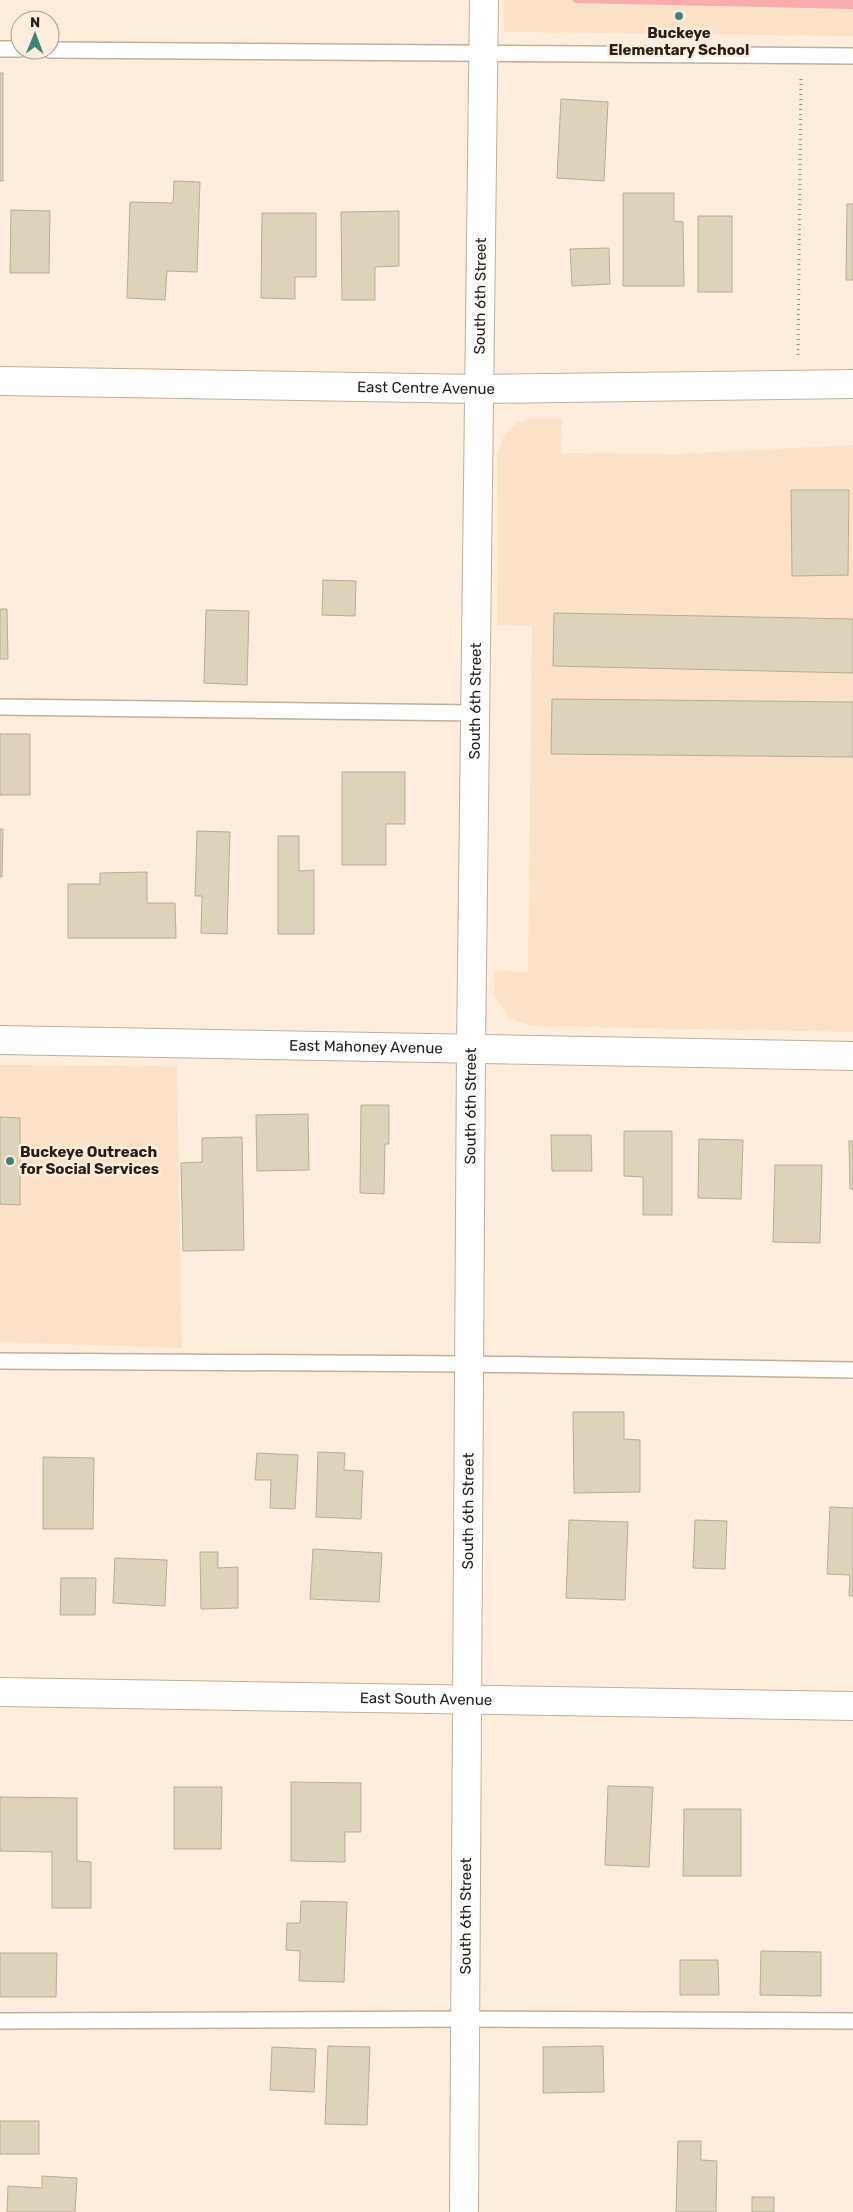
<svg xmlns="http://www.w3.org/2000/svg" width="853" height="2212" font-family="Rubik,sans-serif">
	<rect width="100%" height="100%" fill="#feeddd"/>
	<g fill="#fbe1c7">
		<path d="M504,0H853V36L504,32Z"/>
		<path d="M532,418H562L561,453L679,454L853,445V1032L533,1026L510,1019L494,996V971L528,972L532,626L497,625V455L504,435L517,423Z"/>
		<path d="M0,1065L177,1066L182,1348L0,1342Z"/>
	</g>
	<path fill="#f8acad" d="M572,0H853V9L575,3Z"/>
	<g fill="#ddd3ba" stroke="#b6ad95">
		<rect x="0" y="73" width="3" height="108"/>
		<path d="M561,99L608,102L604,181L557,178Z"/>
		<path d="M174,181L200,182L197,272L167,271L165,300L127,298L130,202L173,203Z"/>
		<path d="M623,193H674V221L683,222L684,286H623Z"/>
		<path d="M847,204H853V280H846Z"/>
		<path d="M11,210L50,211L49,273H10Z"/>
		<path d="M399,211V266L375,267V300H342L341,212Z"/>
		<path d="M262,213H316V277H295V299L261,298Z"/>
		<rect x="698" y="216" width="34" height="76"/>
		<path d="M609,248L610,284L572,286L570,249Z"/>
		<path d="M791,490H849L848,575L792,576Z"/>
		<path d="M323,580L356,581L355,616L322,615Z"/>
		<path d="M0,609H7L8,659H0Z"/>
		<path d="M206,610L249,611L247,685L204,683Z"/>
		<path d="M554,613L853,619V673L553,666Z"/>
		<path d="M552,699L853,702V757L551,754Z"/>
		<rect x="0" y="734" width="30" height="61"/>
		<path d="M342,772H405V824H386V865H342Z"/>
		<path d="M0,829H3L2,877H0Z"/>
		<path d="M197,831L230,832L227,934L201,933L202,896H195Z"/>
		<path d="M278,836H299V871L314,870V934H278Z"/>
		<path d="M147,872V903H175L176,938H68V884H100V873Z"/>
		<path d="M361,1105H389V1144H385L384,1194L360,1193Z"/>
		<path d="M308,1114L309,1170L257,1171L256,1115Z"/>
		<path d="M0,1117L20,1118V1205L0,1204Z"/>
		<path d="M624,1131H672V1215H643V1177L624,1176Z"/>
		<path d="M551,1135H591L592,1171H552Z"/>
		<path d="M242,1137L244,1250L183,1251L181,1163L202,1162V1138Z"/>
		<path d="M699,1139L743,1140L741,1199L698,1198Z"/>
		<path d="M849,1141H853V1189H850Z"/>
		<path d="M775,1165H822L820,1243L773,1242Z"/>
		<path d="M573,1412H624V1439L640,1440V1492L574,1493Z"/>
		<path d="M318,1452L345,1453L344,1470L363,1471L361,1519L316,1517Z"/>
		<path d="M257,1453L298,1455L295,1509L270,1508L271,1480H255Z"/>
		<path d="M43,1457L94,1458L93,1529H43Z"/>
		<path d="M830,1507L853,1508V1596H849L850,1575L827,1574Z"/>
		<path d="M569,1520L628,1522L625,1600L566,1598Z"/>
		<path d="M695,1520L727,1521L725,1569L693,1568Z"/>
		<path d="M313,1549L382,1553L379,1602L310,1599Z"/>
		<path d="M200,1552H218V1568L238,1567V1608L201,1609Z"/>
		<path d="M115,1558L167,1560L165,1606L113,1603Z"/>
		<path d="M61,1578H96L95,1615H60Z"/>
		<path d="M291,1782L361,1783V1832H345V1862L291,1861Z"/>
		<path d="M608,1786L653,1787L649,1867L605,1865Z"/>
		<path d="M174,1787H222L221,1849H174Z"/>
		<path d="M0,1797L77,1798V1861L91,1862V1908H52V1852L0,1851Z"/>
		<path d="M684,1809H741V1876H683Z"/>
		<path d="M301,1901L347,1902L344,1982L299,1981L300,1951L286,1950L287,1923H300Z"/>
		<path d="M761,1951L821,1952V1996L760,1995Z"/>
		<path d="M0,1953H57L56,1997H0Z"/>
		<path d="M680,1960H718L719,1995H680Z"/>
		<path d="M328,2046L370,2047L367,2125L325,2124Z"/>
		<path d="M603,2046L604,2092L543,2093V2047Z"/>
		<path d="M272,2047L316,2049L314,2092L270,2090Z"/>
		<rect x="0" y="2121" width="39" height="33"/>
		<path d="M678,2141H701V2160L717,2161L716,2212H676Z"/>
		<path d="M42,2176L77,2178L75,2212H7L8,2186L42,2188Z"/>
		<rect x="752" y="2197" width="22" height="15"/>
	</g>
	<g fill="none" stroke-linecap="round" stroke-linejoin="round">
		<g stroke="#c2ae9b" stroke-width="18">
			<g id="service">
				<path d="M0,49H20"/>
				<path d="M50,50L853,56"/>
				<path d="M0,707L475,713"/>
				<path d="M0,1361L469,1364L853,1370"/>
				<path d="M0,2021L467,2019L853,2021"/>
			</g>
		</g>
		<g stroke="#c2ae9b" stroke-width="30">
			<g id="minor">
				<path id="s1" d="M0,381L480,389L853,384"/>
				<path id="s2" d="M0,1040L853,1056"/>
				<path id="s3" d="M0,1692L853,1706"/>
				<path id="s4" d="M464,2212L471,1049L484,0"/>
			</g>
		</g>
		<path stroke="#9a8d81" stroke-width="3" stroke-dasharray="1 4" stroke-linecap="butt" d="M798,355L801,78"/>
		<use href="#service" stroke="#fff" stroke-width="15"/>
		<use href="#minor" stroke="#fff" stroke-width="28"/>
	</g>
	<g fill="#3d8379" stroke="#feeddd" stroke-width="2">
		<circle cx="679" cy="16" r="5"/>
		<circle cx="10" cy="1161" r="5"/>
	</g>
	<g text-anchor="middle" dominant-baseline="central" stroke-width="5" stroke-linejoin="round" paint-order="stroke">
		<g font-size="15" font-weight="bold" fill="#272019" stroke="#feeddd">
			<text x="679" y="33">Buckeye<tspan x="679" dy="17">Elementary School</tspan></text>
			<text x="20" y="1152" text-anchor="start">Buckeye Outreach<tspan x="20" dy="17">for Social Services</tspan></text>
		</g>
		<g font-size="15" fill="#272019" stroke="#feeddd">
			<text stroke="none"><textPath href="#s4" startOffset="1916">South 6th Street</textPath></text>
			<text stroke="none"><textPath href="#s1" startOffset="426">East Centre Avenue</textPath></text>
			<text stroke="none"><textPath href="#s4" startOffset="1511">South 6th Street</textPath></text>
			<text stroke="none"><textPath href="#s2" startOffset="366">East Mahoney Avenue</textPath></text>
			<text stroke="none"><textPath href="#s4" startOffset="1106">South 6th Street</textPath></text>
			<text stroke="none"><textPath href="#s4" startOffset="701">South 6th Street</textPath></text>
			<text stroke="none"><textPath href="#s3" startOffset="426">East South Avenue</textPath></text>
			<text stroke="none"><textPath href="#s4" startOffset="296">South 6th Street</textPath></text>
		</g>
	</g>
	<g transform="translate(35 35) rotate(1)"><circle r="24" fill="#feeddd" stroke="#a89b8f"/>
	<path d="M0-4L9 19L0 12L-9 19Z" fill="#3d8379"/>
	<text y="-8" font-size="14" font-weight="bold" text-anchor="middle" fill="#272019">N</text>
	</g>
</svg>
